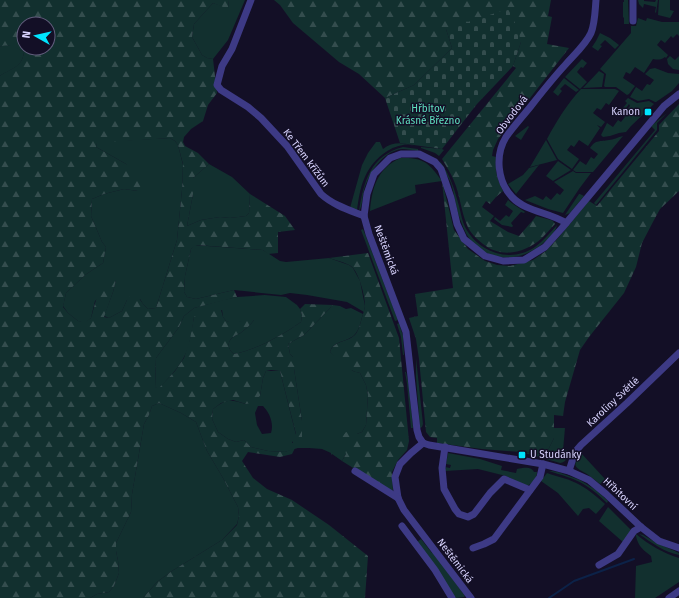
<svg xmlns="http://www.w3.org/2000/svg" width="679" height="598" font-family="'Fira Sans',sans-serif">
	<defs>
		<pattern id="forest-firs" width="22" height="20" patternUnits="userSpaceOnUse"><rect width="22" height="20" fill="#12302f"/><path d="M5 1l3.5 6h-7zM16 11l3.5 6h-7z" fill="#344d4e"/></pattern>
		<pattern id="cemetery-stones" width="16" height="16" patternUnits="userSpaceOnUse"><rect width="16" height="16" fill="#12302f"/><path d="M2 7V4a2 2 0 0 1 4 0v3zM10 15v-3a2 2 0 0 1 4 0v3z" fill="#344d4e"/></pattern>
	</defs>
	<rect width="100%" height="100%" fill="#130f26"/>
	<g fill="#12302f" fill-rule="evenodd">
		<path d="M229,0H245L228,40L213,59L207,58L202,55L192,37L194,24L213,3L228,8Z"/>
		<path d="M624,0H628L629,24H624V18L623,17V2H624Z"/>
		<path d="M638,0H644V1L655,2L656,0H658L656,13L655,12L656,7L644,4L643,8L639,4Z"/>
		<path d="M659,0H670V10L674,11L670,18L658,15Z"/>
		<path d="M638,18L646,21L647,18L662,22H679V36L677,34L673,38L671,36L665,43L661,40L657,45L668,55L666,58L665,57C661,60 658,60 653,59L644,73L635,67L630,74L626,72L623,78L635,86L629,94L627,95L616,87H605L604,86L606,74L600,69L631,33V26H636Z"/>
		<path d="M600,33L610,38L619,45L615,49L605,40L600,45L602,46L598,51L592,47L596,41Z"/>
		<path d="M4,45L14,46L24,52C22,68 12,68 0,76V47Z"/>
		<path d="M670,56L675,60L679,56V70L673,69L668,64L667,59Z"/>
		<path d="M582,59L587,63L583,68L581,67L577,72L587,82L580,89L565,77Z"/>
		<path d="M655,68L668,73L679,74V83L672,91L656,102H655L649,99L638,101L630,97L636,87L642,91L647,84L650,85L654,80L645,74L650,69Z"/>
		<path d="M599,71L604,74L602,87L583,88Z"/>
		<path d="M564,78L579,90L576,92L565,84L560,89L562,91L558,96L553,92Z"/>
		<path d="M581,89H615L619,91L609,105L606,103L601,110L597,108L593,113L605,122L601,127L597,125L600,128L588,146L579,140L574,147L571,145L567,150L579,159L572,169L558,159L547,139C556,122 567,104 581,89Z"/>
		<path d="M628,98L637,103L649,101L654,104L631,126L626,132L619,133L610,136L603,137L601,135L607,123L613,127L618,120L621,122L625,117L615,109L616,107L612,104L623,111V112L624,113L630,106L629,104L624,111L622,109L627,103L625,101Z"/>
		<path d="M667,113L657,123V130L596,205L594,203L655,130L651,126Z"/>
		<path d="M528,126L529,127L521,140L515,136Z"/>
		<path d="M623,136L593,172H576L573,170L580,161L586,165L591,157L594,159L598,154L590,148C596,139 600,142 609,140C613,140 618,137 623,136Z"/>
		<path d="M170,138L175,141L178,145L183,165L182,190L177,240L156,308L148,309L143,304L140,299L127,300L122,311L109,318L104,316L113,292L116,280L95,301L91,318L85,323L78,321L68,313L63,306L66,293L85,275L103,263L106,247L102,242L91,216L92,199L104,194L124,189L138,191L126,164L96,147L97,142Z"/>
		<path d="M546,140L557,160L530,167Z"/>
		<path d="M376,142H380L383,149C393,141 404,143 415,146C411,145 407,144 403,145C396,146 389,149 383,154C364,169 360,187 357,211L350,208L362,165L368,153Z"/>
		<path d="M403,147L418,149V151C413,150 407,149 402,149C383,151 369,173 364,190C362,197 363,205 359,211C364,181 370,156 403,147Z"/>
		<path d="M421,147L442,149L444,150L439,156L435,153L421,148Z"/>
		<path d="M400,158C424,157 429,163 442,181L415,185L416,193L370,211C372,188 377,169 400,158Z"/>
		<path d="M440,161C451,177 454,188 459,206C461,213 462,221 465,227C478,252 510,264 535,247C543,241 550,233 557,225C555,235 543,244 535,249C515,262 489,260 473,243C468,238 464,230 462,224C456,211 455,196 451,183C448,176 441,167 440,161Z"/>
		<path d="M558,161L571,170L553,181L546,176Z"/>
		<path d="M209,164L232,177L250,194L249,213L246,216L230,218L220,217L201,220L187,226L193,194V178Z"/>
		<path d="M539,165L516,194L508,184L523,175L529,168Z"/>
		<path d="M573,171L576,173H591L579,189L563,213L548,209L525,200L535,196L543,200L546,196L551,200L557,193L560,195L564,190L554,182Z"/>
		<path d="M579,194H580L584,196L570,213L565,215Z"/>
		<path d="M508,200L513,204L525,212L524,213L521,212L511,223L513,226L512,227L502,225L494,219L495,217L500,221L506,215L509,217L513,211L505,205Z"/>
		<path d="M363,229L367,239L398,320L395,321L361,230Z"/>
		<path d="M194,245L263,250L280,261L286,262L329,258L349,265L353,268L360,281L365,306L364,312L347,302L307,295L290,293L281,295L234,290L196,299L187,297L184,292L185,276L191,249Z"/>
		<path d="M265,295L286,297L297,305L300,309L302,315L301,322C281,336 258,349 234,354C229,351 226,343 232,338C235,335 240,334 243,331C247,328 251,324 254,320L232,323L226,321L223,317L222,310L194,317C192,331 190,347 183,359C177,370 167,379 159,389L155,387L156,358L179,327L184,316L194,308L223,300L237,297Z"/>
		<path d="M333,305L340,306L346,309L351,308L363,314C361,320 360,328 356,333C349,343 334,339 330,352L353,371L360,373L366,385L368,395L366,425L362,432L357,434L342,461L332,454L331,455V453L322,449L309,448H298L285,452L268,451L251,447L244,440L236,442L228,439L218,432L212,419L213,409C226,399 230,399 246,404L260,396L263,378L266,371H280L296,435L292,443H302V421L294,369L293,357L290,354L288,344L304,335ZM258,406H263C270,413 274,424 271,433L262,434L257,425L255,413Z"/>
		<path d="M399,323L403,336L404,355H403L401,337L397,324Z"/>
		<path d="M416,358L423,424L422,427L420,428L416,377Z"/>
		<path d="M405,372H406L409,386L413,428H411L407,384Z"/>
		<path d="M159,403L181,413L196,422L207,451L223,478L238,507L239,516L237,524L222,540L172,571L157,582L143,598H90L97,594L109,592L114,586L119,573L118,561L116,551V543L131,512L132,494L144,424L149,415L152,406Z"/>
		<path d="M554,428H565L563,451L567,450C569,456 567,462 560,463L532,455L519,452L546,454L554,438Z"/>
		<path d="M448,453L480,459L502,466L501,470L516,473L517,469C523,468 531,466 534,472H537C537,479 533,483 527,486L506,476L478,469L445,471V467L450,468L451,465L446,464Z"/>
		<path d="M581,453L605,479L600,484C596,481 591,477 587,474C575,467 573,468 578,454Z"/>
		<path d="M549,471H552L558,472L580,480L596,490L608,501L607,503C600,496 593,490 585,485C574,478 561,475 549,471Z"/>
		<path d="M547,473C558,477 570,479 580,485C589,490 597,497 605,504L596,514L589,508L583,509L578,516L558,493L541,481Z"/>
		<path d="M608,507L632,531L623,542L599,521Z"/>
		<path d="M636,534C649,545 663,553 679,558V582L655,598H635L636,566L652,562L651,556C643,550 638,546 636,536Z"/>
		<path d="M639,534L643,535L657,543L679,553V555C664,552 652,543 639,534Z"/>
		<path d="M421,539L432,553L433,552L465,596L464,597L456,598L453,597L417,542Z"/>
	</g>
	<g fill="url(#forest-firs)" fill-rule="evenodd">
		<path d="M0,0H229L228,9L213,3L194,24L192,37L202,55L207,58L213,59L217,93L208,105L203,121L191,129L184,137L183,142L185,146L198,153L209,164L193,178V194L187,226L201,220L220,217L230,218L246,216L249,213L250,194L285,216L295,230L278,232V253L268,254L263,250L197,245L194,246L191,249L185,276L184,292L187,297L196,299L234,290L237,297L194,308L184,316L179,327L156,358L155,387L159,388L175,371L184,358L190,339L194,317L200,311L209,306H220L223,317L226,321C235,323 243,322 251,317L254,320C251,324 247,328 243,331C240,334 235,335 232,338C226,343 229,351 234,354C258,349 281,336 301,322L302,315L300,309L305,304L333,305L304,335L288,344L290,354L293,357L299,358L294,369L302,421V443H293L292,437L296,434L280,371L271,370L266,371L263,378L260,396L251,403L246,404L233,400L221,403L213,409L212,419L218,432L228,439L236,442L244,440L251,447L268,451L285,452L295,448L292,454L280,457L248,452L242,461L253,478L267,489L292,500L329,525L368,556L365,598H143L157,582L172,571L222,540L237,525L239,516L238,507L223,478L207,451L196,422L181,413L159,403L152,406L149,415L144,424L132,494L131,512L116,543V551L118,561L119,573L114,586L109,592L97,594L90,598H0V76C11,68 22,68 24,52C16,48 9,43 0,47ZM24,24H48V48H24ZM170,138L175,141L178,145L183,164L182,190L177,240L156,308L148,309C142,304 139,297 134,291L127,300L122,311L109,318L104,317L113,292L116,280C113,280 109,280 106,282C97,288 95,307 91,318L85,322L78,321L68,313L63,307L66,293L85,275L103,263L106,247L102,242L91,216L92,199L104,194L124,189L138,191L143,182L126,164L96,147L97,143Z"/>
		<path d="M274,0H551L548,16L552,17L547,44L569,48L498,139L493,150L492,156L496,157C495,172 497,178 503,191L496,197L490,204L486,201L482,207L494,216L490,221L508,232L519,236L533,220L536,216L551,220L553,221L555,224C550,229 546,234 542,238C525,253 502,259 483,244C477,239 470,233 467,225C461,211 460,195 454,181C451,173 446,166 442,159L516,68L513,66L521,42L446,29L452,48L414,85L385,98L359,74L339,62L293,23L280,5Z"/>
		<path d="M679,104V191L660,209L654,220L642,243L636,267L624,293L589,337L580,350L565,402L563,416L554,415V438L546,454L482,449L437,443V438L430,437L426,432L419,359L416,339L409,318L418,316L415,294L453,288L442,181L454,230L468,249L485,261L497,265L510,266L533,260L546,251L559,237L589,201L597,206L659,131V125Z"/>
		<path d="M368,253L399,338L409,441L407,450L398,460L392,472L393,493L371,479L342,461L346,454L342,437L346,432L357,434L362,432L366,425L368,395L366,385L360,373C346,370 340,362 330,352C334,339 351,343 357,332C360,327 361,320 363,314C364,311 365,308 365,305C365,296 359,273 352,267C348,263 335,260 329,258Z"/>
	</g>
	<path fill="url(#cemetery-stones)" d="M508,9L518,29L521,42L513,66L477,104L442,149L400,143L385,98L414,85L452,48L446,29Z"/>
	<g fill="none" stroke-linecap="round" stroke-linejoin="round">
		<path stroke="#0c2248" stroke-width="2" d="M549,598L574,581L634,559"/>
		<g stroke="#3d3a85" stroke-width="7">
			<path d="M251,0L232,49L222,66L217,85L221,90L248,107L261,118L287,146L321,194C333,205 349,210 364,216"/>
			<path d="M633,0V21"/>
			<path d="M566,223C549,212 526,212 512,197C497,181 495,155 506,137C513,127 523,116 531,106C542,92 554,77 566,64C574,55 586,44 591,33C595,23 595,11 596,0"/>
			<path d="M423,443L419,437L417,430L406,332L369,234L364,216L367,194L374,174L390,158L401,154H419L435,162L441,169L451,198L457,224L464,239L485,256L503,261L524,260L545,247L562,228L654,118L664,106L679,94"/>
			<path d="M423,443L429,445L543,464L569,471L589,480L606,494L641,527L659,541L679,548"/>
			<path d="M423,443L411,453L400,464L395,477L398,498L404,510L471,598"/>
			<path d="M445,447L442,468L444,489L455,509L459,514L468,517L474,514L490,493L504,479L530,490"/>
			<path d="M355,471L398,498"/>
			<path d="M569,471L575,452L581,445L627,403L679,353"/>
			<path d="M402,526L435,570L452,598"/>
			<path d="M473,548L484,544L494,539L540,477L543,464"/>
			<path d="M599,565L618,554L634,531L641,527"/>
			<path d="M669,598L679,591"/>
		</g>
	</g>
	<g fill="#00e5ff" stroke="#130f26" stroke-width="1.5">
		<rect x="644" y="108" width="8" height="8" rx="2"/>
		<rect x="518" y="451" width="8" height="8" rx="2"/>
	</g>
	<g text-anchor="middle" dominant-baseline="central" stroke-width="3" stroke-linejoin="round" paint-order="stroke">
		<g font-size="10" fill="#5fe0c0" stroke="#130f26">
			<text x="428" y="109">Hřbitov<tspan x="428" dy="12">Krásné Březno</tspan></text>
		</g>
		<g font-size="10" fill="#d9d4ff" stroke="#130f26" text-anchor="end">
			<text x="640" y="112">Kanon</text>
			<text x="530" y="455" text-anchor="start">U Studánky</text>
		</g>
		<g font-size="10" fill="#d9d4ff" stroke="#130f26">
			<text transform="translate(512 115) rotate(-53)">Obvodová</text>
			<text transform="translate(306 158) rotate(53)">Ke Třem křížům</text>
			<text transform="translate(386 250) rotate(70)">Neštěmická</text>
			<text transform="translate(613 402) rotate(-43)">Karolíny Světlé</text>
			<text transform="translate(620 494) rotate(43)">Hřbitovní</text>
			<text transform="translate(455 561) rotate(53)">Neštěmická</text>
		</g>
	</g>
	<g transform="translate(36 36) rotate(278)"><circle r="19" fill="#130f26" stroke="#625e7d"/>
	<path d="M0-3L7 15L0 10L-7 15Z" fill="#00e5ff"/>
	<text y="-6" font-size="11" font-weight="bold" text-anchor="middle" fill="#d9d4ff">N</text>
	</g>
</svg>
